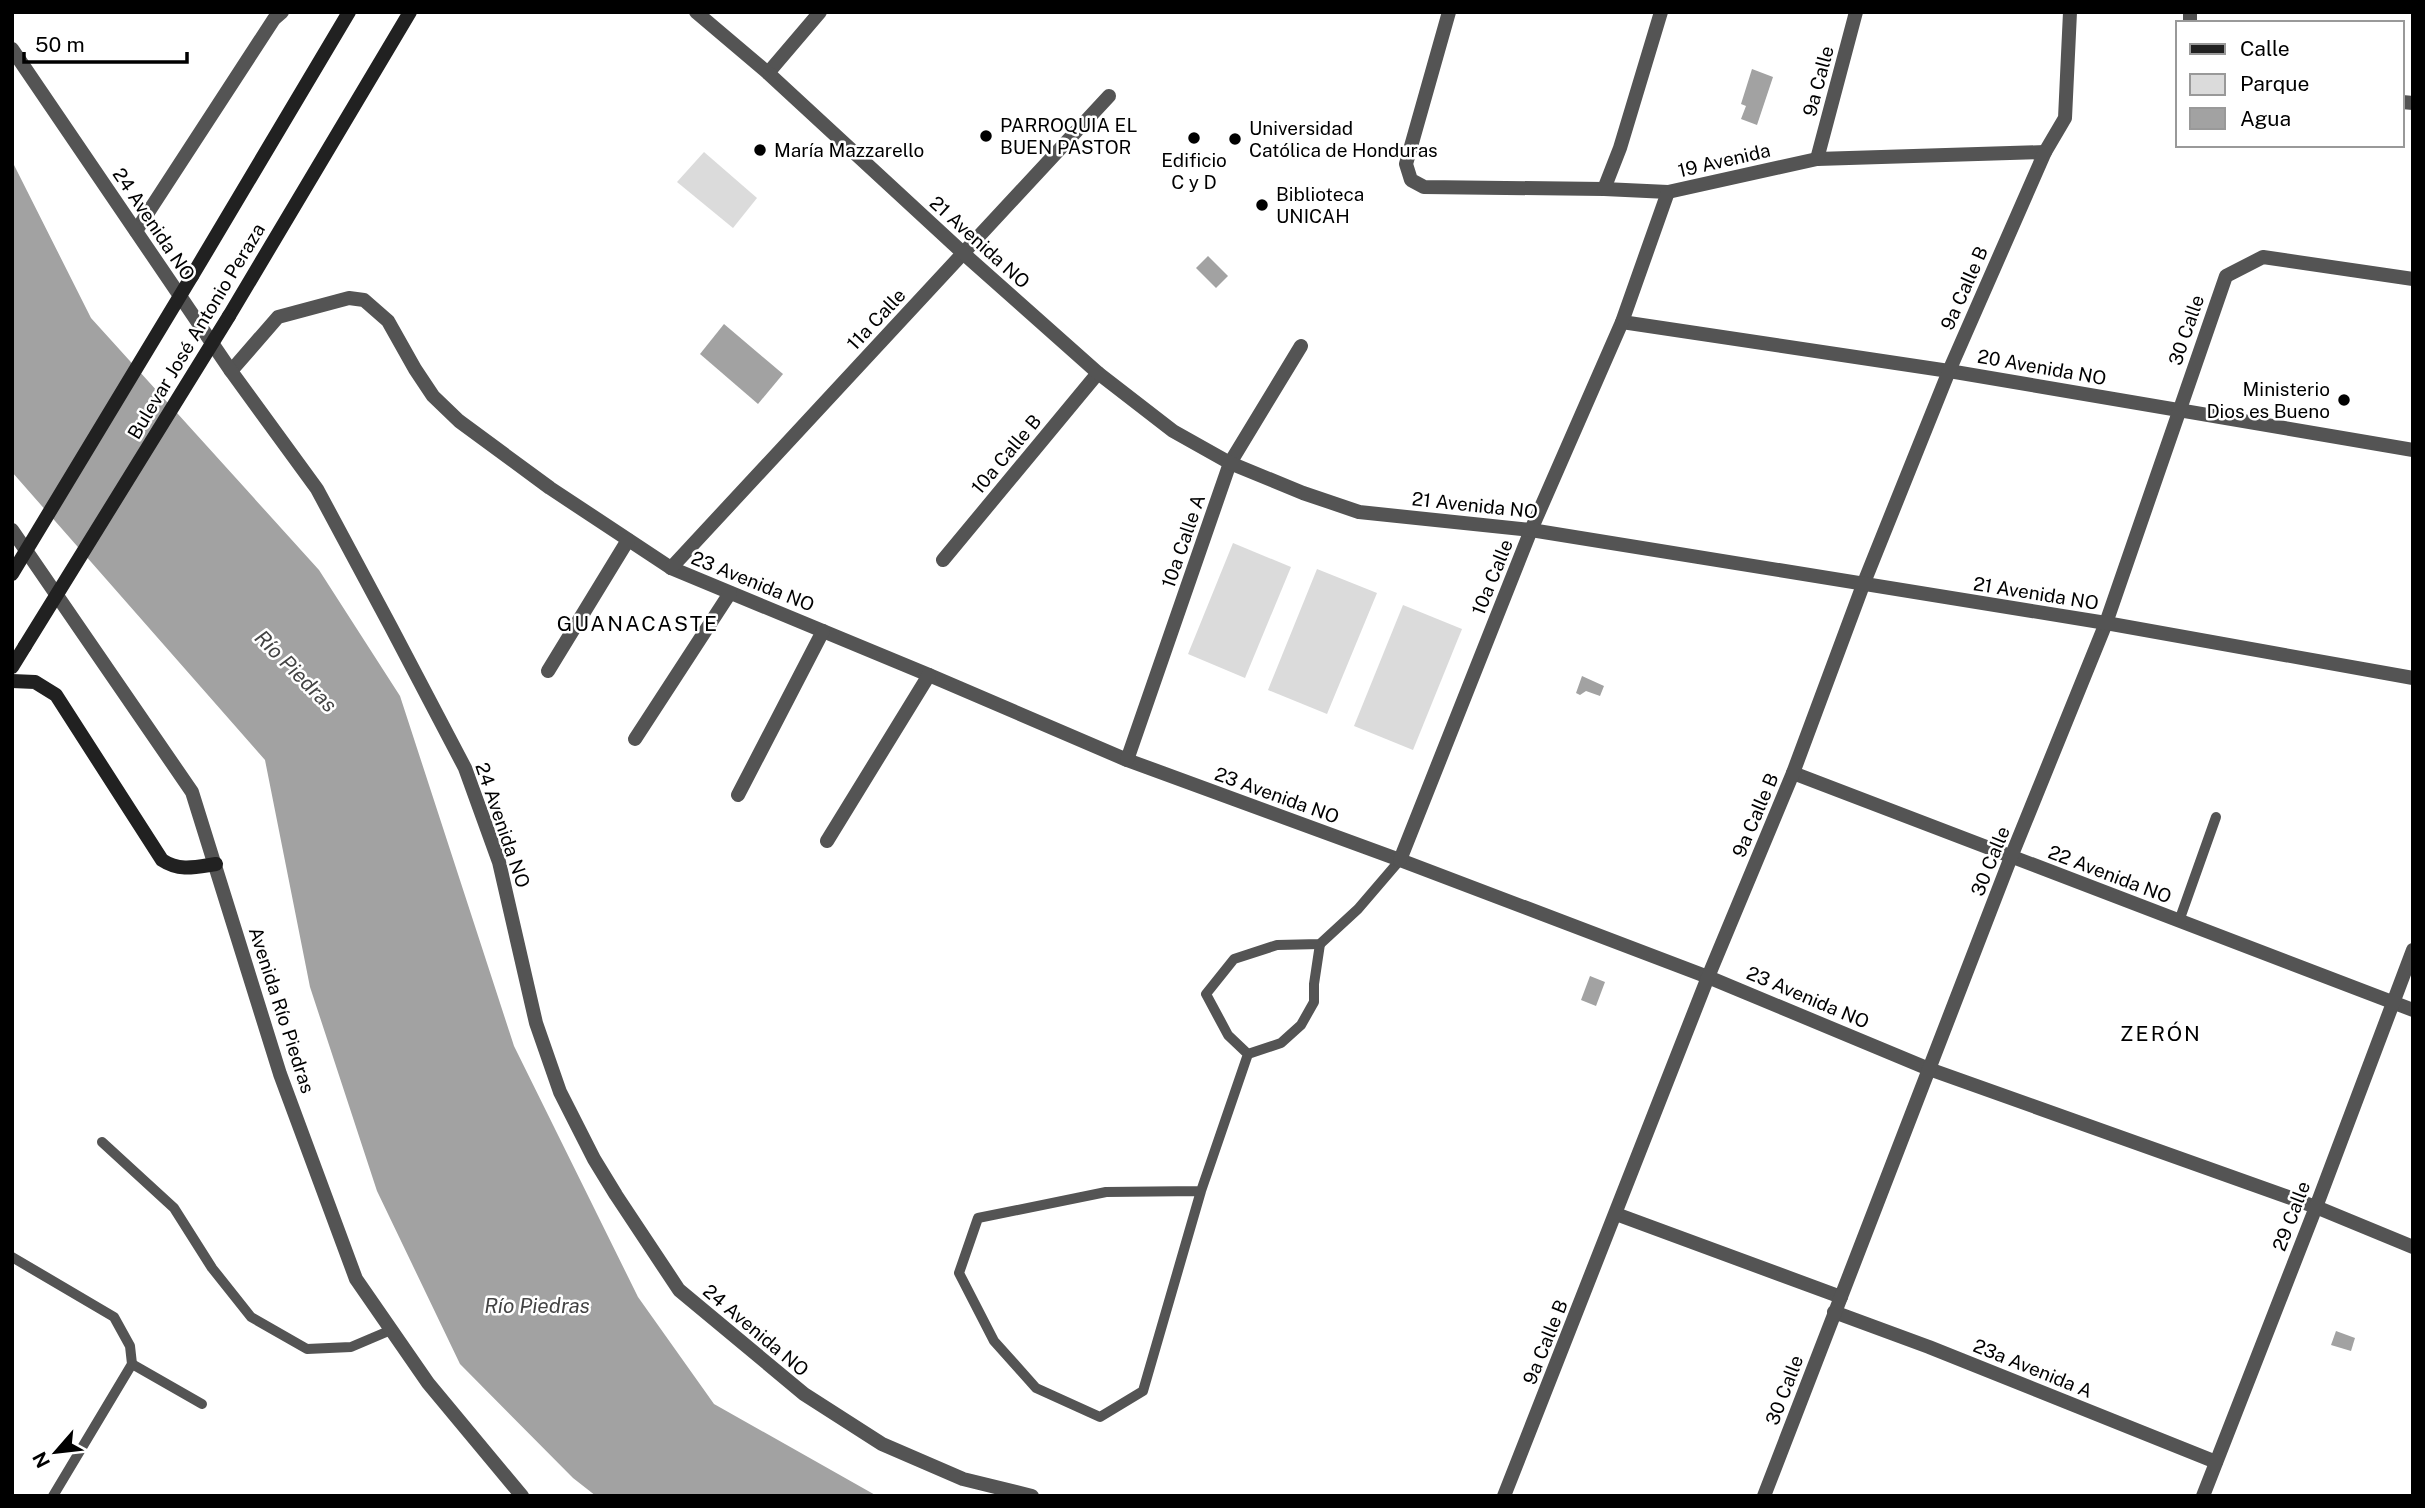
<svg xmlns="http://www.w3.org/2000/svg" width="2425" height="1508" font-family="'Public Sans',sans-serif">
	<rect width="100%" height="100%" fill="#fff"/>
	<g fill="#dbdbdb">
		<path d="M704,152L757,198L733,228L677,182Z"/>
		<path d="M1233,543L1291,567L1245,678L1188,654Z"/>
		<path d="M1317,569L1377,593L1327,714L1268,690Z"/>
		<path d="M1403,605L1462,629L1413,750L1354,726Z"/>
	</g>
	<g fill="#a2a2a2">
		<path d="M1752,69L1773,77L1757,125L1741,119L1746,106L1741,104Z"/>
		<path d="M12,161L91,318L319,570L400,696L514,1046L638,1297L714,1404L877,1496H596L573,1478L460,1364L377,1191L310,987L265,760L12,472Z"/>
		<path d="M1208,256L1228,276L1216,288L1196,268Z"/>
		<path d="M724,324L783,374L758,404L700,354Z"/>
		<path d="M1582,676L1604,686L1600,696L1586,691L1580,695L1576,693Z"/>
		<path d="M1590,976L1605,982L1596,1006L1581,1000Z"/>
		<path d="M2336,1331L2355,1338L2351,1351L2331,1345Z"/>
	</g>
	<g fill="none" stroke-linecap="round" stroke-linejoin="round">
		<g stroke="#545454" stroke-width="10">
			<path d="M2179,921L2216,817"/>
			<path d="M1248,1054L1281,1043L1301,1025L1314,1002V984L1320,944"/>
			<path d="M102,1142L174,1208L212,1268L251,1317L307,1349L351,1347L391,1330"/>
			<path d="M1201,1191L1106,1192L978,1218L959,1273L994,1341L1036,1388L1100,1417L1143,1391L1201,1191L1248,1054L1228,1035L1206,994L1234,959L1277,945L1320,944L1358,909L1400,860"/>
			<path d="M12,1257L114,1317L130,1346L132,1364L53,1496"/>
			<path d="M132,1364L202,1404"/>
		</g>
		<g stroke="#545454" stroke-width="14">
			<path d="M1449,12L1406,164L1411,180L1424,187L1604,189L1668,192L1817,159L2045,152"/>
			<path d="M2190,12V23"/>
			<path d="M768,73L820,12"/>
			<path d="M2402,102L2413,103"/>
			<path d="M1817,159L1856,12"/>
			<path d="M1604,189L1620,148L1661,12"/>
			<path d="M136,231L274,19L282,12"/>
			<path d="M1622,322L1949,371L2413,450"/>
			<path d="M231,371L278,317L349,298L364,300L388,321L415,369L433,396L459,421L550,488L671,568L929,675L1127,760L1400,860L1708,977L1929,1069L2316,1207L2413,1247"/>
			<path d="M12,530L192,792L280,1074L356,1279L428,1383L522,1496"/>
			<path d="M943,560L1098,373"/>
			<path d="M671,568L1109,96"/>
			<path d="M548,671L628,540"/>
			<path d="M635,739L730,593"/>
			<path d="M1127,760L1230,463L1301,346"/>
			<path d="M1793,773L2413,1010"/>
			<path d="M738,795L823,631"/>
			<path d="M827,841L929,675"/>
			<path d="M1400,860L1531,530L1622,322L1668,192"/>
			<path d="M1616,1214L1841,1297"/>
			<path d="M1834,1312L1929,1347L2216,1462"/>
			<path d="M1504,1496L1708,977L1793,773L1863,585L1949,371L2045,152L2065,118L2070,12"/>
			<path d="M1764,1496L2011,857L2106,623L2226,276L2263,257L2413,279"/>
			<path d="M2203,1496L2316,1207L2413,950"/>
		</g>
		<g stroke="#545454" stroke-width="14">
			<path d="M696,12L768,73L963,253L1098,373L1173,431L1230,463L1303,493L1359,512L1531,530L2106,623L2413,678"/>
			<path d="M12,49L231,371L317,489L391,627L465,768L499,862L536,1023L560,1092L594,1159L616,1195L679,1290L804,1394L882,1444L963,1479L1032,1496"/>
		</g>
		<g stroke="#212121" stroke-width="14">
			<path d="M192,276L349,12"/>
			<path d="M229,316L410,12"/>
			<path d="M12,667L25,646"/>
			<path d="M12,681L35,682L56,695L162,860C180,872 196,867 216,864"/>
		</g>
		<g stroke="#212121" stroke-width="14">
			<path d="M12,574L192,276"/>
			<path d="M25,646L229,316"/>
		</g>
	</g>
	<g fill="#000" stroke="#fff" stroke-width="2.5">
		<circle cx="986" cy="136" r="7"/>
		<circle cx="1194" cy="138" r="7"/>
		<circle cx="1235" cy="139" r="7"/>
		<circle cx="760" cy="150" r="7"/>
		<circle cx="1262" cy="205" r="7"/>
		<circle cx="2344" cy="400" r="7"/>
	</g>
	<g text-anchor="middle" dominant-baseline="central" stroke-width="5" stroke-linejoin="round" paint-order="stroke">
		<g font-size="19" fill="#000" stroke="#fff">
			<text transform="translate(1818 81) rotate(-75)">9a Calle</text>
			<text transform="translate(1724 160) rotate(-13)">19 Avenida</text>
			<text transform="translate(154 224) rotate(56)">24 Avenida NO</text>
			<text transform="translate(980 242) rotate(42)">21 Avenida NO</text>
			<text transform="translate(1964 288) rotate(-66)">9a Calle B</text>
			<text transform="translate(876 319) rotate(-47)">11a Calle</text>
			<text transform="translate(2186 330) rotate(-71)">30 Calle</text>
			<text transform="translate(196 331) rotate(-59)">Bulevar José Antonio Peraza</text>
			<text transform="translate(2042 367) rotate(10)">20 Avenida NO</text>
			<text transform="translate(1006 454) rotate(-50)">10a Calle B</text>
			<text transform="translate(1475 505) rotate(6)">21 Avenida NO</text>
			<text transform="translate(1183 541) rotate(-71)">10a Calle A</text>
			<text transform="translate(1492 577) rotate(-68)">10a Calle</text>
			<text transform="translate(753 581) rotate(22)">23 Avenida NO</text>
			<text transform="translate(2036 593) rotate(9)">21 Avenida NO</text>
			<text transform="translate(1277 795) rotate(20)">23 Avenida NO</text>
			<text transform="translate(1755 815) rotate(-67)">9a Calle B</text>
			<text transform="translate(503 825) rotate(71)">24 Avenida NO</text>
			<text transform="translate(1990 861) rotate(-68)">30 Calle</text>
			<text transform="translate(2110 874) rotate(21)">22 Avenida NO</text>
			<text transform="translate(1808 997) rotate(23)">23 Avenida NO</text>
			<text transform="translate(282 1010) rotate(72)">Avenida Río Piedras</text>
			<text transform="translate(2291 1216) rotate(-69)">29 Calle</text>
			<text transform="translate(756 1330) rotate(40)">24 Avenida NO</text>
			<text transform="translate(1545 1342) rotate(-68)">9a Calle B</text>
			<text transform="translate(2033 1368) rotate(22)">23a Avenida A</text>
			<text transform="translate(1784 1390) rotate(-69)">30 Calle</text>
		</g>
		<g font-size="19" fill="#000" stroke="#fff" text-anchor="start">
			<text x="1000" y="125">PARROQUIA EL<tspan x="1000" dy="22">BUEN PASTOR</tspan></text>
			<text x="1249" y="128">Universidad<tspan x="1249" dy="22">Católica de Honduras</tspan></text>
			<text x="774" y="150">María Mazzarello</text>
			<text x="1194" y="160" text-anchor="middle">Edificio<tspan x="1194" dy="22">C y D</tspan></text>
			<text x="1276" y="194">Biblioteca<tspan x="1276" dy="22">UNICAH</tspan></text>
			<text x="2330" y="389" text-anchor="end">Ministerio<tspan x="2330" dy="22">Dios es Bueno</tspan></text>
		</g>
		<g font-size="21" letter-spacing="2" fill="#000" stroke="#fff">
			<text x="638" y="623">GUANACASTE</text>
			<text x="2161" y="1033">ZERÓN</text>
		</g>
		<g font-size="21" font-style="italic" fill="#434343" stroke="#fff">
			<text transform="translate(296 671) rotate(45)">Río Piedras</text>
			<text x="537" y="1305">Río Piedras</text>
		</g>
	</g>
	<rect width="2425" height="1508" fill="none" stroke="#000000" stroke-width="28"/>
	<rect x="2176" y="21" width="228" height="126" fill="#ffffff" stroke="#999999" stroke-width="2"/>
	<rect x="2190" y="44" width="35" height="10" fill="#212121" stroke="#999999" stroke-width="2"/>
	<text x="2240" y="56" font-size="21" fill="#000000">Calle</text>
	<rect x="2190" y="74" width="35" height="21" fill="#dbdbdb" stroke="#999999" stroke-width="2"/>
	<text x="2240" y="91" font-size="21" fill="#000000">Parque</text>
	<rect x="2190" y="108" width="35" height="21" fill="#a2a2a2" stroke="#999999" stroke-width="2"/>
	<text x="2240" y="126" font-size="21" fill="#000000">Agua</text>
	<g transform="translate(56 1452) rotate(242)" stroke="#ffffff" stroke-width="5" paint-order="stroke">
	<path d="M0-5L12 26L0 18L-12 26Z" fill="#000000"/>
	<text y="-10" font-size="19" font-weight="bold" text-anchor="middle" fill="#000000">N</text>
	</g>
	<path d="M24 52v10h163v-10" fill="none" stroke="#000000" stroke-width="3.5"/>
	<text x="35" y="52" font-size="21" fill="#000000" stroke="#ffffff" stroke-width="5" paint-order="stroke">50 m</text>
</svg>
